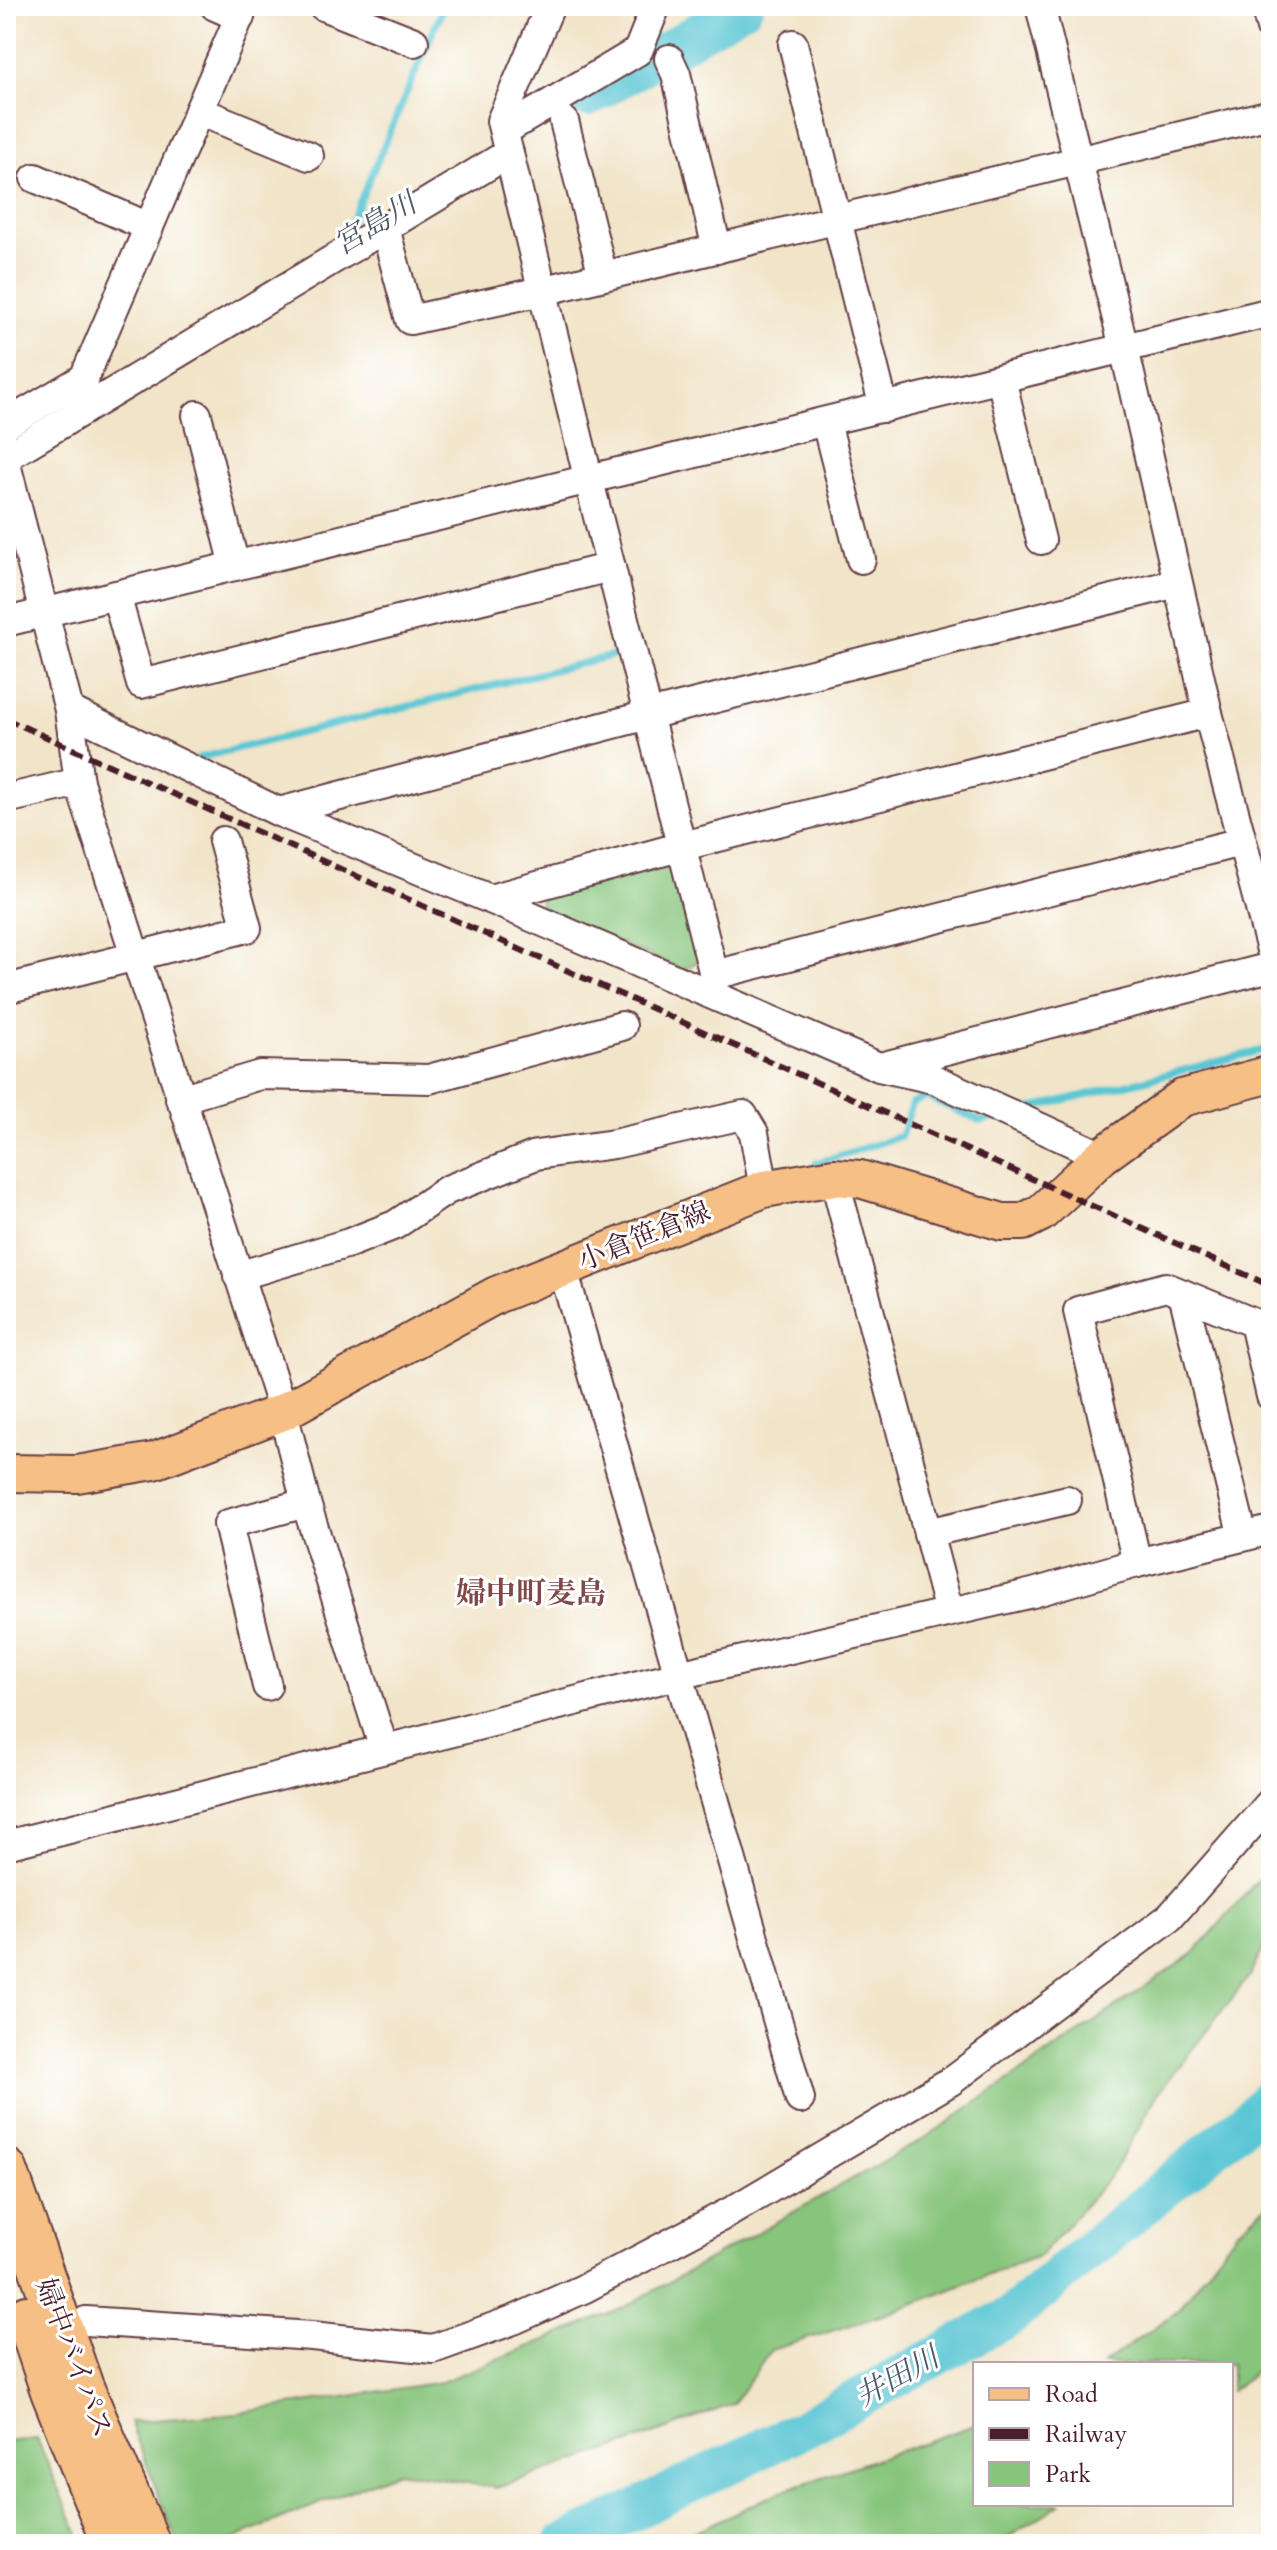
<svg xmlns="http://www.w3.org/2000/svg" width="1277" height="2550" font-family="Cardo,'Noto Serif JP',serif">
	<rect width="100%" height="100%" fill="#fff"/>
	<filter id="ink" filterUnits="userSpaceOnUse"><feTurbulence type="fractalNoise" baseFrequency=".0125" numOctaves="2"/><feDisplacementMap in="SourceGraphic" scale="16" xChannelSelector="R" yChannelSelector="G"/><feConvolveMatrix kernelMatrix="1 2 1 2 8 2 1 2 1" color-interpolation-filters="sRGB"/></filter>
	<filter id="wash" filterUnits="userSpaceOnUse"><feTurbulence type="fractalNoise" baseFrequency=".006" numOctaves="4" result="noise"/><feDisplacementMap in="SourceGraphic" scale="32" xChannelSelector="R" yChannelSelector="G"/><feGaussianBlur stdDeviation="1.8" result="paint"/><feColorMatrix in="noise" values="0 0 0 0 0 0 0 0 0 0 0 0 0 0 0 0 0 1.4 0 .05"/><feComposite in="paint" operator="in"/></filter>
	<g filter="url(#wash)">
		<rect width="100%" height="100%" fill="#f1e4c8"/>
		<g fill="#87c57b" stroke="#687253" stroke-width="2">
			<path d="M659,860L679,868L702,959L683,970L541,911V890Z"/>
			<path d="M1271,1865V1934L1250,1975L1157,2095L1113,2173L1041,2255L889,2313L771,2350L733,2404L632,2442L496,2488L398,2471L222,2544H178L130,2422L238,2413L442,2382L621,2309L925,2138L1194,1953Z"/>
			<path d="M1271,2202V2358L1231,2391V2364H1103L1178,2311L1236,2232Z"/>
			<path d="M975,2425V2504H1060L998,2544H668L782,2491Z"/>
			<path d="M37,2439L83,2544H6V2442Z"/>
		</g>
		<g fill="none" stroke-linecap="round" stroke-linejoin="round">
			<g stroke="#5bc6d4" stroke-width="7">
				<path d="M342,243L444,6"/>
				<path d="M199,758L619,654"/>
				<path d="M1025,1110L1271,1048"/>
				<path d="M816,1163L901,1136L913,1103L927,1097L980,1121L993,1118"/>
			</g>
			<g stroke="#5bc6d4" stroke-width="40">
				<path d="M588,97L743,6"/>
				<path d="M564,2544L804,2428L1012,2315L1252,2116L1271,2097"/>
			</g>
		</g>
	</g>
	<g filter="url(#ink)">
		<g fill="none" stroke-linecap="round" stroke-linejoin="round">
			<g stroke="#633d43" stroke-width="32">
				<g id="minor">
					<path d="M215,6L240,17"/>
					<path d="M323,6L414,42"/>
					<path d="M550,6L501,121L589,481L714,975"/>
					<path d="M1040,6L1124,348L1208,713L1271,950"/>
					<path d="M1265,6L1271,28"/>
					<path d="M793,44L884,408"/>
					<path d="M669,59L676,74L717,249"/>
					<path d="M199,111L309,156"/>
					<path d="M564,121L603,276"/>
					<path d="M504,131L638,51L656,6"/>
					<path d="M35,178L149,227"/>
					<path d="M385,228L410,320L542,291L1271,114"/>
					<path d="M1001,379L1041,540"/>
					<path d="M82,411L84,378L244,6"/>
					<path d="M197,415L235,566"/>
					<path d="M826,422L861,559"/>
					<path d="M6,424L84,378"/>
					<path d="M6,457L509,153"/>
					<path d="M6,464L69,710L79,782L283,1412L306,1503L384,1749"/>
					<path d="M116,595L141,684L611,567"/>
					<path d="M6,622L1271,312"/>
					<path d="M69,710L279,812L490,899L879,1067L934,1079L1102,1156"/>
					<path d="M6,799L79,782"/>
					<path d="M279,812L648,715L1177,583"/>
					<path d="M490,899L683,846L1208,713"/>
					<path d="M6,989L247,928L223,841"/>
					<path d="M706,989L714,975L1241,842"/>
					<path d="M884,1066L1271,967"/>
					<path d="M180,1099L260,1075L429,1079L622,1026"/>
					<path d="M834,1177L949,1612"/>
					<path d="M563,1269L800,2099"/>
					<path d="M238,1276L349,1243L395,1225L447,1190L536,1155L614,1144L743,1115L754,1133L764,1189"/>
					<path d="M1183,1294L1243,1537"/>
					<path d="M928,1533L1067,1500"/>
					<path d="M1137,1563L1078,1311L1166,1287L1254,1323L1271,1396"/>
					<path d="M267,1686L228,1524L306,1503"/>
					<path d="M6,1845L678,1675L1033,1593L1137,1563L1271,1530"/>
					<path d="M86,2321L312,2336L433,2349L516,2319L583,2289L730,2212L951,2081L1170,1917L1271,1802"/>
				</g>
			</g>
			<g stroke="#633d43" stroke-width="40">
				<path id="major" d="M6,1473L77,1474L154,1461L283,1412L496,1295L764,1189L834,1177L860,1179L1002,1222H1023L1041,1213L1102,1156L1182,1098L1271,1074"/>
			</g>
			<g stroke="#633d43" stroke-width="46">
				<g id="highway">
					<path d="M6,2170L82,2387L149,2544"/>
					<path d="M27,2317L52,2391L113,2544"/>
				</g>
			</g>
			<use href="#minor" stroke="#fff" stroke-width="28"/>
			<use href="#major" stroke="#f5bf86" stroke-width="36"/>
			<use href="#highway" stroke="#f5bf86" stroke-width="42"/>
			<path stroke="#4a1f2b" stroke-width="6" stroke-dasharray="12 6" stroke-linecap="butt" d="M6,719L1271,1286"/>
		</g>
	</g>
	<g text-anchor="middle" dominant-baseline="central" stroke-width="6" stroke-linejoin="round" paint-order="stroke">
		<g font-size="28" fill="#4a1f2b" stroke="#fff">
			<text transform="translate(644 1236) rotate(-22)">小倉笹倉線</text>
			<text transform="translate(74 2358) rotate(69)">婦中バイパス</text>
		</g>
		<g font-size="30" font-style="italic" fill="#505966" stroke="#fff">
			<text transform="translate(375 224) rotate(-31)">宮島川</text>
			<text transform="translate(897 2377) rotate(-29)">井田川</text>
		</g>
		<g font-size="30" font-weight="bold" fill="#804848" stroke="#fff">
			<text x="531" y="1593">婦中町麦島</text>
		</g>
	</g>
	<rect width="1277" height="2550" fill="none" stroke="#fff" stroke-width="32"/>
	<rect x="973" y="2362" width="260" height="144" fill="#ffffff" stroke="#b7a5aa" stroke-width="2"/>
	<rect x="989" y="2388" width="40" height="12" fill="#f5bf86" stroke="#b7a5aa" stroke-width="2"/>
	<text x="1045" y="2402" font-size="24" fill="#4a1f2b">Road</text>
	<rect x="989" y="2428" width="40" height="12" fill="#4a1f2b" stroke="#b7a5aa" stroke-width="2"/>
	<text x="1045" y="2442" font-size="24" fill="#4a1f2b">Railway</text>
	<rect x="989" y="2462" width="40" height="24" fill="#87c57b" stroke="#b7a5aa" stroke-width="2"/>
	<text x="1045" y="2482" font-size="24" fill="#4a1f2b">Park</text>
</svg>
